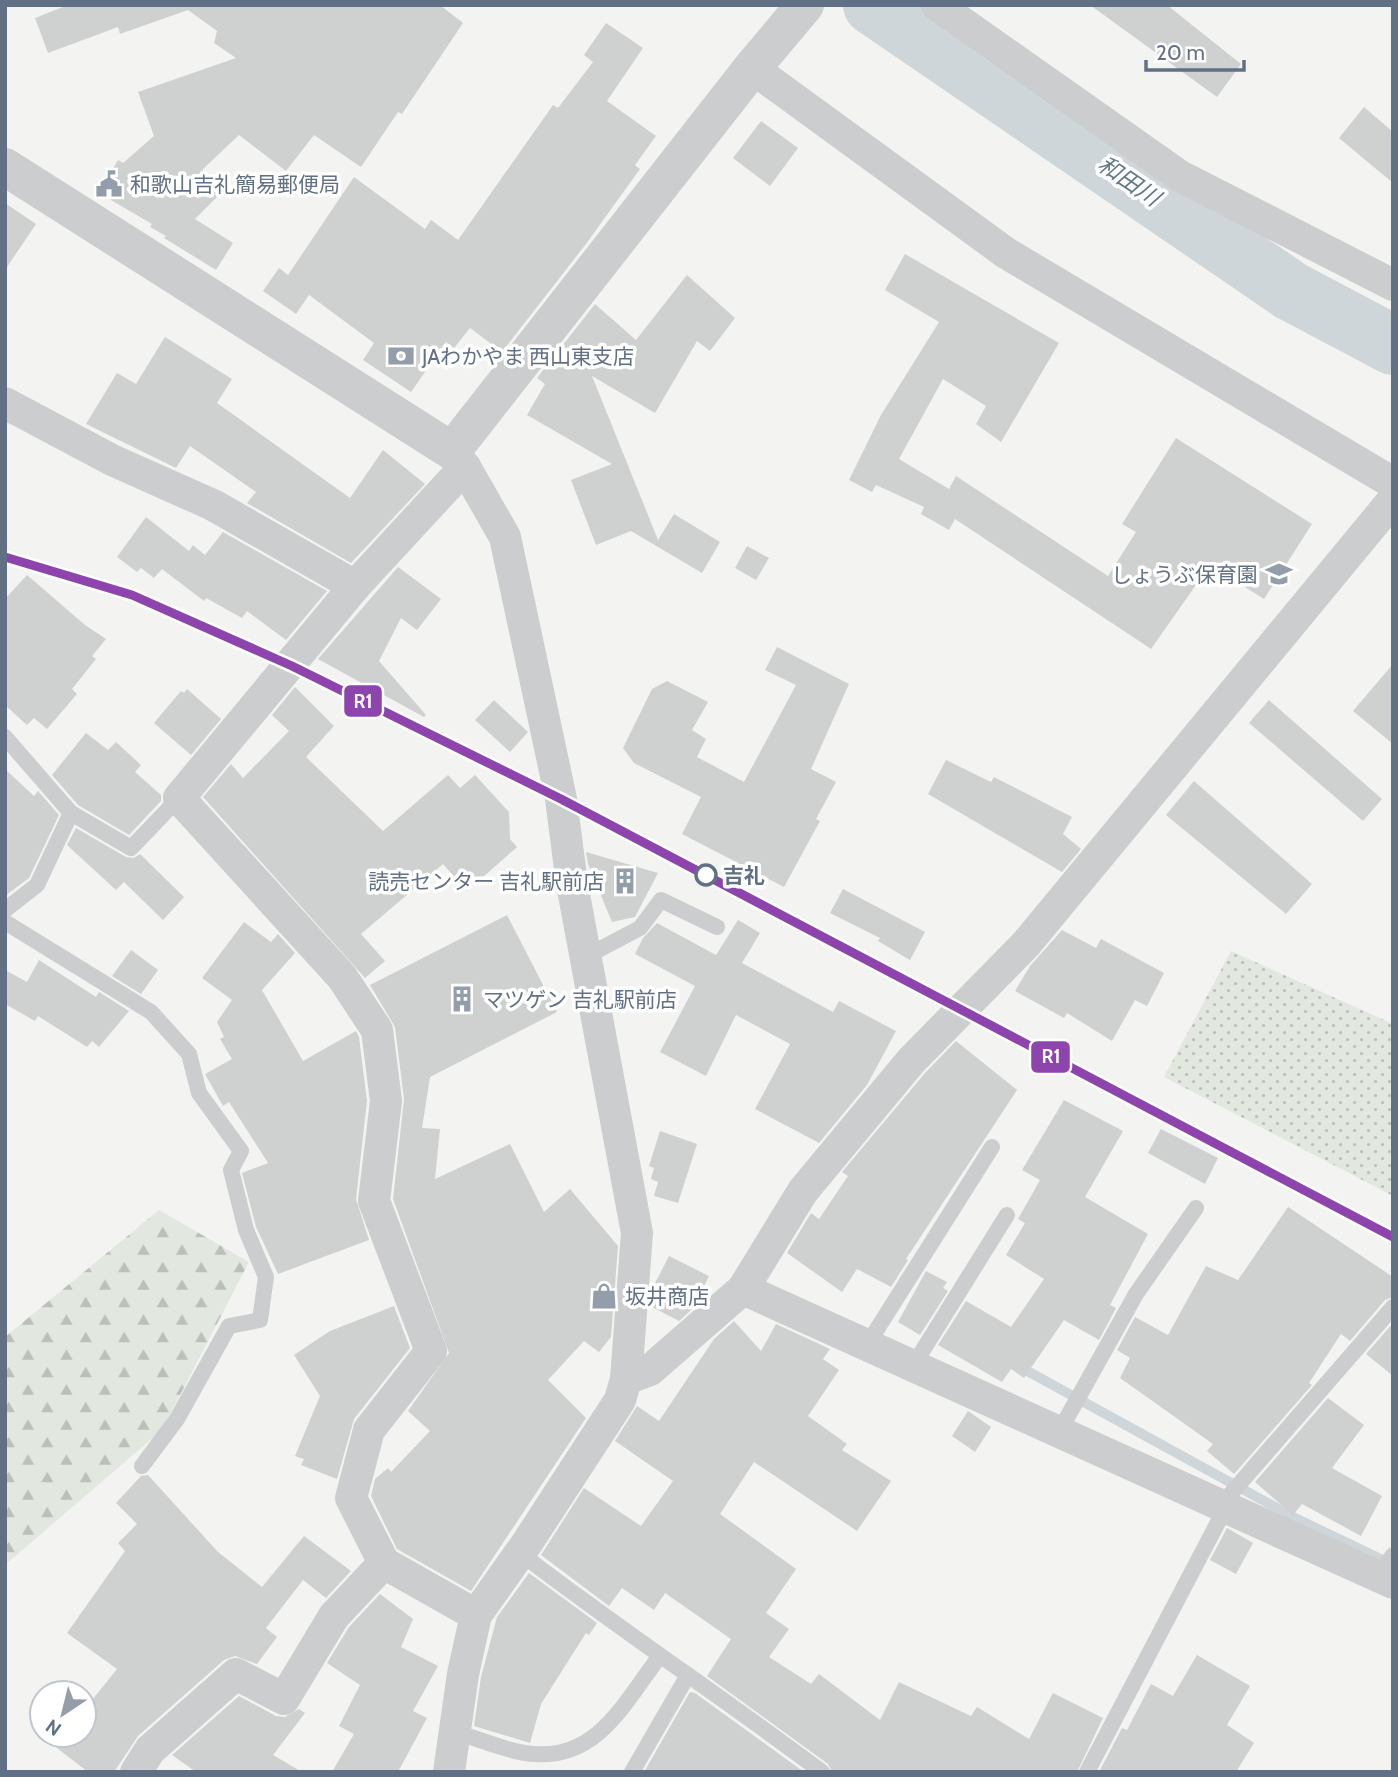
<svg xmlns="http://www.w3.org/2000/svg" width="1398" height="1777" font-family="Cabin,'Noto Sans JP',sans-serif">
	<defs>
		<pattern id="forest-firs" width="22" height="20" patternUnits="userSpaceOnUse" patternTransform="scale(1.75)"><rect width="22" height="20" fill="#e2e7df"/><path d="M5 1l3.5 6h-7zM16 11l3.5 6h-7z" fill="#bbc0ba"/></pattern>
		<pattern id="park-dots" width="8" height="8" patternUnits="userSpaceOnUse" patternTransform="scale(1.75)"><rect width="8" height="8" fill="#e2e7df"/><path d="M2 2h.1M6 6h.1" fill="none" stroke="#bbc0ba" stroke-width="1.8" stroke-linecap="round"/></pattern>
	</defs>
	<rect width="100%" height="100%" fill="#f3f4f1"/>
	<path fill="url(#forest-firs)" d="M159,1210L249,1262L162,1430L5,1565V1337Z"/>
	<path fill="url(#park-dots)" d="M1231,951L1393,1024V1196L1164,1077Z"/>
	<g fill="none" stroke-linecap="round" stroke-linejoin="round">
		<path stroke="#cfd6d9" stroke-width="10" d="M1018,1366L1295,1518L1391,1564"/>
		<path stroke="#cfd6d9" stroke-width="60" d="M873,5L1291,291L1393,345"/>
	</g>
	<g fill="#cfd1d1">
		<path d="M68,5H440L463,23L402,114L398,112L361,167L314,135L286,171L239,135L202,170L222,192L195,219L233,243L216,270L164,238L166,236L150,227L152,224L99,193L118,160L123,163L154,136L138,92L236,58L214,43L217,31L188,10L120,34L118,27L48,53L35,18Z"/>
		<path d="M1090,5H1167L1241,64L1217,97Z"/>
		<path d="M606,23L643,48L607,101L656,136L635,165L640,169L586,244L502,352L470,328L454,348L446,342L411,392L363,360L374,343L309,295L296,314L263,291L279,268L288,275L354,177L425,229L431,220L458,240L553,105L558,108L593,62L584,55Z"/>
		<path d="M1364,107L1393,132V183L1339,138Z"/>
		<path d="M761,121L798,148L770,186L733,158Z"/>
		<path d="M5,203L36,224L5,270Z"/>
		<path d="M905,254L1059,343L1001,442L976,424L986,406L943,379L899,459L949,489L956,476L1108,576L1136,532L1122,524L1176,438L1312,524L1264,599L1210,565L1151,649L955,519L949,530L921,514L924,507L876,485L872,492L849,480L881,415L939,322L885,290Z"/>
		<path d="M687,275L735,318L710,351L697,341L655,413L592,376L658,540L674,514L720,542L702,573L631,531L596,545L571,480L612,464L527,415L545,384L537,378L595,304L636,340Z"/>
		<path d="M165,337L232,379L217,403L350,498L383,450L425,484L351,563L247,503L256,492L190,446L176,468L86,424L117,373L136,384Z"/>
		<path d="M146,517L189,551L193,545L205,555L223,532L327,591L286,640L247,611L242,618L206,598L204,601L162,569L154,578L141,568L137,572L117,557Z"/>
		<path d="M747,546L769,558L756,580L735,568Z"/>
		<path d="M398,567L441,599L417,630L401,618L379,661L426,715L424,717L318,659Z"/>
		<path d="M27,575L85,625L106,639L92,656L96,659L72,689L77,694L47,729L34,718L27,725L5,705V599Z"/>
		<path d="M777,647L849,684L811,769L836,782L816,819L820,821L784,887L682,834L701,797L634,763L623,748L652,689L667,681L708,702L692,730L706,739L697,757L744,782L796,685L765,670Z"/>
		<path d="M1393,664V744L1353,711Z"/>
		<path d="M295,687L334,726L306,757L383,831L448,775L460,788L475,775L509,812L510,839L517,847L467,891L443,864L361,934L385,961L365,978L203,797L231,764L243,778L289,731L272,715Z"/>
		<path d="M187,689L221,719L191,755L154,723L181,691L184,693Z"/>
		<path d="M494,700L528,732L510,752L475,720Z"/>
		<path d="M1269,700L1382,799L1363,821L1249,723Z"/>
		<path d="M86,733L108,750L116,742L141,765L135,772L161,795V801L129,835L78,805L52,775Z"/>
		<path d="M946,760L991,782L994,777L1072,817L1063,834L1081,849L1062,872L928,794Z"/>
		<path d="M5,769L34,796L38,791L59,815L29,878L5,896Z"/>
		<path d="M1194,781L1312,884L1286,914L1166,815Z"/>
		<path d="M76,828L126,857L134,858L140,854L184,897L163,920L124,882L116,890L67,845Z"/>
		<path d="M586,852L658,873L635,917L612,922L588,864Z"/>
		<path d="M843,889L925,932L910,960L878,941L880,938L830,913Z"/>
		<path d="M507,915L557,1012L430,1077L422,1128L440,1129L435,1179L510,1144L544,1212L570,1189L618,1246L611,1337L599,1352L584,1341L548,1380L586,1418L471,1591L397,1549L371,1496L375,1479L388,1468L391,1472L430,1431L408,1411L449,1353L393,1199L404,1099L395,1027L370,985Z"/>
		<path d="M738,920L760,933L742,963L833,1012L839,1001L896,1031L867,1085L819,1143L755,1109L790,1044L736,1015L706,1076L660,1052L695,986L635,954L643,938L657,923L716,955Z"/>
		<path d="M244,922L271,942L278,934L295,953L262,990L303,1061L356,1031L359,1037L367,1101L356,1199L369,1240L278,1274L256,1227L242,1173L268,1163L229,1102L223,1106L205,1074L232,1059L220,1039L224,1037L217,1022L232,1000L202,978Z"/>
		<path d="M1062,930L1096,948L1101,939L1164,973L1147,1006L1135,1000L1112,1041L1067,1013L1064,1018L1015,991L1030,966Z"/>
		<path d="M131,950L158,970L141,994L112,976Z"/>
		<path d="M39,960L96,997L99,992L129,1011L99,1047L92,1041L87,1047L38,1016L35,1021L5,1004V970L27,982Z"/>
		<path d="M956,1041L1017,1090L906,1259L908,1260L891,1287L857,1269L842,1292L787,1253L811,1213L819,1219L848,1176L842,1172L925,1073Z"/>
		<path d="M1064,1100L1123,1131L1085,1197L1148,1234L1110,1305L1116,1308L1099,1340L1064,1320L1024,1378L1011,1369L1002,1382L938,1345L966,1301L1011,1327L1044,1279L1006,1255L1025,1223L1018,1219L1040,1180L1022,1170Z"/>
		<path d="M1161,1129L1218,1158L1205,1184L1148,1153Z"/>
		<path d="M660,1131L697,1144L678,1203L654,1196L658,1182L651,1179L654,1168L649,1166Z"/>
		<path d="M1288,1207L1393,1277V1297L1385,1300L1350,1341L1341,1334L1309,1383L1312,1385L1234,1474L1207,1451L1213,1444L1120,1378L1130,1358L1117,1350L1135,1317L1168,1335L1206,1266L1238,1280Z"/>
		<path d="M669,1256L709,1276L704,1286L710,1293L679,1321L650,1306L651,1291Z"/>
		<path d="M926,1271L947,1282L943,1288L948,1291L920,1335L898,1322Z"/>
		<path d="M394,1306L410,1348L354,1419L337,1479L301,1465L304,1459L295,1456L320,1396L294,1355L330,1331Z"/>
		<path d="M734,1321L761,1351L776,1324L830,1349L823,1359L839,1370L808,1416L847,1444L842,1450L891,1481L857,1531L754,1462L720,1514L796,1569L766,1613L789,1629L769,1657L811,1684L819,1674L880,1720L899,1682L971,1716L977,1707L1029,1739L1053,1693L1103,1718L1077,1772H832L828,1764L707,1676L731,1639L665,1593L654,1610L622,1588L609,1606L541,1555L584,1488L641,1526L673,1481L615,1441L637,1406L659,1421L714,1339Z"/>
		<path d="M1393,1323V1376L1366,1354Z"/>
		<path d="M1328,1398L1364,1425L1332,1468L1382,1496L1361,1536L1302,1504L1293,1515L1255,1482Z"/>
		<path d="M968,1411L991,1427L975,1452L952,1436Z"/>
		<path d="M148,1475L218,1552L262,1587L304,1536L351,1571L326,1598L303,1580L266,1628L277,1637L257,1664L235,1656L224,1660L138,1736L114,1772H88L40,1735H84V1710L117,1669L67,1633L125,1551L118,1543L137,1524L116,1503L141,1476Z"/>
		<path d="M1227,1528L1253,1543L1236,1574L1210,1560Z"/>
		<path d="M529,1573L597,1623L589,1635L586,1633L541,1704L530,1743L474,1726L481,1677L497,1617Z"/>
		<path d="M380,1594L413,1619L401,1647L438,1666L413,1711L427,1718L398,1772H332L354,1734L339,1726L360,1685L327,1663L349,1627Z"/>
		<path d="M1197,1655L1250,1686L1227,1725L1254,1743L1236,1772H1099L1122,1728L1127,1730L1151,1684L1173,1696Z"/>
		<path d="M690,1692L695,1693L804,1772H644Z"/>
		<path d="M239,1696L276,1716L285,1717L299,1709L305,1713L273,1755L302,1772H196L172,1755Z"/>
	</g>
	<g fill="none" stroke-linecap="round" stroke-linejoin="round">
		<g stroke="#cccdce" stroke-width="16">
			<path d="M5,737L71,813L131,848L179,798"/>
			<path d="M5,910L37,885L71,813"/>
			<path d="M5,922L151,1012L189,1054L199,1093L241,1151L231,1170L246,1230L266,1277L260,1320L229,1326L177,1419L142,1466"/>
			<path d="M585,957L640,928L661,900L717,927"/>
			<path d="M867,1345L992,1147"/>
			<path d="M913,1366L1007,1215"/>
			<path d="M1059,1432L1136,1294L1196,1208"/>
			<path d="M1221,1505L1393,1307"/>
			<path d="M520,1553C619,1629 722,1697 822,1772"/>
			<path d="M1377,1576L1393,1555"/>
			<path d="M455,1732C480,1739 508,1752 534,1754C599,1759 625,1701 660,1656"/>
			<path d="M632,1772L688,1675"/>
			<path d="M1087,1772L1226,1507"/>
		</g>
		<g stroke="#cccdce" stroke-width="32">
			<path d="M937,5L1180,176L1393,285"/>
			<path d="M752,68L1006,253L1393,483"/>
			<path d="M5,403L112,460L213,505L355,586"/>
			<path d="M465,467L355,586L179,798L342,977L377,1030L386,1101L374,1201L431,1351L369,1430L351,1498L384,1563L476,1615"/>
			<path d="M743,1289L803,1191L911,1061L1026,944L1393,500"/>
			<path d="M626,1379L650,1370L743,1289L1393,1583"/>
			<path d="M136,1772L150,1750L236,1674L284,1699L334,1616L384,1563"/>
			<path d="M449,1772L463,1674L476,1615L527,1543L620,1400L626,1379L637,1233L572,884L561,799L505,537L465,467L452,452"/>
		</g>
		<path stroke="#cccdce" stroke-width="38" d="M5,167L452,451L752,68L805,5"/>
		<g stroke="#fff" stroke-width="14">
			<path id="rail-1" d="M5,557L132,595L292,666L561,799L1393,1237"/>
		</g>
		<use href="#rail-1" stroke="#8e44ad" stroke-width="9"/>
	</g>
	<defs>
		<g id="civic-bare" transform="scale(2.1)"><path d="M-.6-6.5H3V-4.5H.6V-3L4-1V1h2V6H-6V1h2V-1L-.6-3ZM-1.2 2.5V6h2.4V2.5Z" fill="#949eaa" stroke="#fff" stroke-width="2.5" paint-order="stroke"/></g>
		<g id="bank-bare" transform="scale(2.1)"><path d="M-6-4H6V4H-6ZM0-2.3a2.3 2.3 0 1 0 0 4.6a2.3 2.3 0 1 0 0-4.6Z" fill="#949eaa" stroke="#fff" stroke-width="2.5" paint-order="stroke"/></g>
		<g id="school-bare" transform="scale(2.1)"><path d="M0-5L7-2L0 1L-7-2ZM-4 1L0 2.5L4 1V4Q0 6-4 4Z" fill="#949eaa" stroke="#fff" stroke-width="2.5" paint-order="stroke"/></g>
		<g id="building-bare" transform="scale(2.1)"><path d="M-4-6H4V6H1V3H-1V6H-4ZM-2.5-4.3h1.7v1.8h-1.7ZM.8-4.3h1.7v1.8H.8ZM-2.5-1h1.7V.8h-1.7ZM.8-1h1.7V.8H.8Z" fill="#949eaa" stroke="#fff" stroke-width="2.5" paint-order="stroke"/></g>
		<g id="shop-bare" transform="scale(2.1)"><path d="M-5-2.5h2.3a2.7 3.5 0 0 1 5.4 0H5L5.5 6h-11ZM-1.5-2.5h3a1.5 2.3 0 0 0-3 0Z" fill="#949eaa" stroke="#fff" stroke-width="2.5" paint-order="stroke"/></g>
	</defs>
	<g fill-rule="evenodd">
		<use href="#civic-bare" x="109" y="184"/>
		<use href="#bank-bare" x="401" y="356"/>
		<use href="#school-bare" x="1279" y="574"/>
		<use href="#building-bare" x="625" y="881"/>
		<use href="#building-bare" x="462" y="999"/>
		<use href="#shop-bare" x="604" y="1296"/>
	</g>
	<circle fill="#fff" stroke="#617084" stroke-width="3.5" cx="706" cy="875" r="10"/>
	<g text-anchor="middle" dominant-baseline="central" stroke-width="7" stroke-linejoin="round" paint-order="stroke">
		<g font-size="21" fill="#617084" stroke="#fff" text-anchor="start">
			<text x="130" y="184">和歌山吉礼簡易郵便局</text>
			<text x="422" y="356">JAわかやま 西山東支店</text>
			<text x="1258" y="574" text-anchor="end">しょうぶ保育園</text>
			<text x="604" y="881" text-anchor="end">読売センター 吉礼駅前店</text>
			<text x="483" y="999">マツゲン 吉礼駅前店</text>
			<text x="625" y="1296">坂井商店</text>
		</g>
		<g font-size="21" font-weight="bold" fill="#617084" stroke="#fff" text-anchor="start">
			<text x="723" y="875">吉礼</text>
		</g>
		<g font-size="23" font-style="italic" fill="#617a88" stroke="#fff">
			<text transform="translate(1129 181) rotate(34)">和田川</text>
		</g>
	</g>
	<g stroke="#fff" stroke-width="2.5">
		<rect x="343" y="684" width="40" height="34" rx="7" fill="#8e44ad"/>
		<rect x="1030" y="1040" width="41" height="34" rx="7" fill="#8e44ad"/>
	</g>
	<g font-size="19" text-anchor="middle" font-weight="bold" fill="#fff">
		<text x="363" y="708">R1</text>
		<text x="1051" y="1063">R1</text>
	</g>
	<rect width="1398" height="1777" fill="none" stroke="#617084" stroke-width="14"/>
	<g transform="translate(63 1714) rotate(215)"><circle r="33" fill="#ffffff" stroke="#c0c6ce" stroke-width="2"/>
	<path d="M0-5L12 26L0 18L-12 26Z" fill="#949eaa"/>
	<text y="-10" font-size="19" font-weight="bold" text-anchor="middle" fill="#617084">N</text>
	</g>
	<path d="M1146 60v10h98v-10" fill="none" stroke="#617084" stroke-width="3.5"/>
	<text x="1156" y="60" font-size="21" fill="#617084" stroke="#ffffff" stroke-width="5" paint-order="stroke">20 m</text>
</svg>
